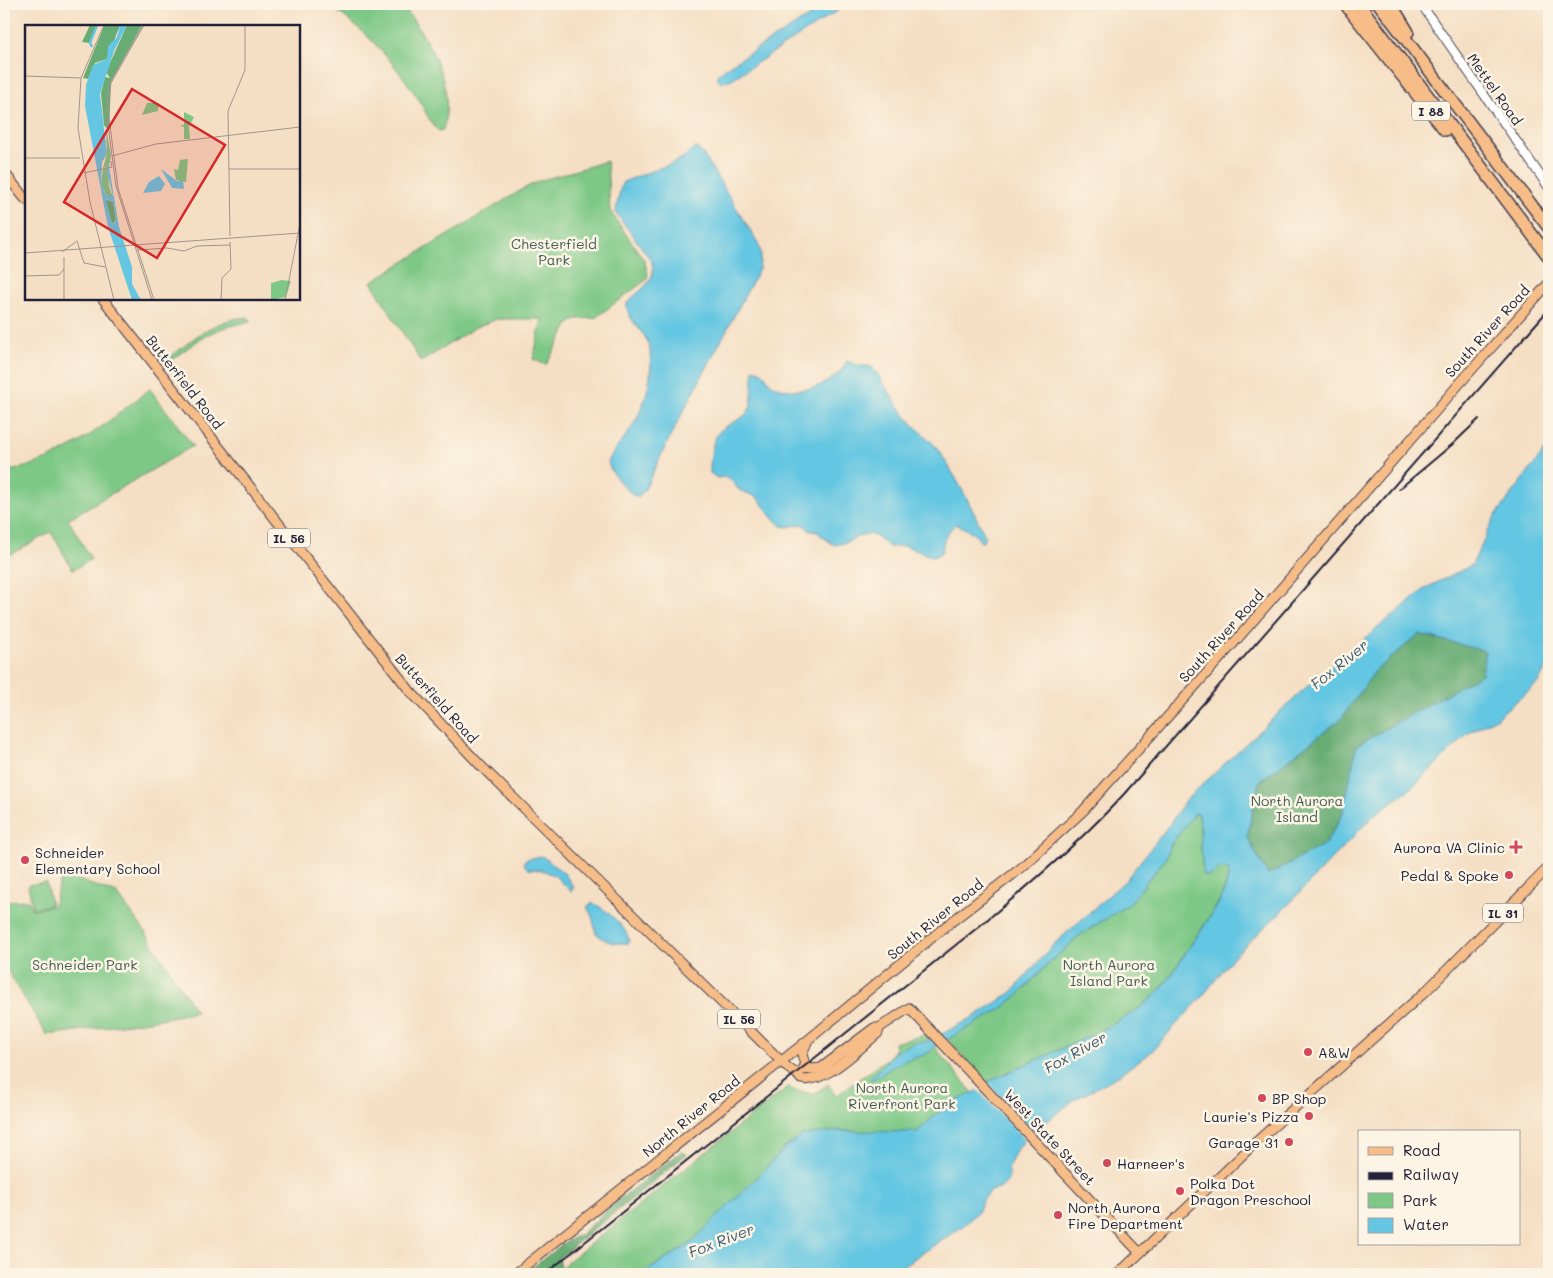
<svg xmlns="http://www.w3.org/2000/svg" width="1553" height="1278" font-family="Mali,sans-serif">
	<rect width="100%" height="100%" fill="#fcf5e5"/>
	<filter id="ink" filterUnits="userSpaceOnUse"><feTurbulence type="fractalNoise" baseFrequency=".02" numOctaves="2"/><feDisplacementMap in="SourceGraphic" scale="10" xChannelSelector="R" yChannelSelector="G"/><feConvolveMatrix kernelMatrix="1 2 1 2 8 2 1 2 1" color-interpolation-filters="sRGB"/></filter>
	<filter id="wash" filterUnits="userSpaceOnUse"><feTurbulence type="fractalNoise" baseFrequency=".0096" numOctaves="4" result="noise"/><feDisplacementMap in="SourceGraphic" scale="20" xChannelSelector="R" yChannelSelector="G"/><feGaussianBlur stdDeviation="1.12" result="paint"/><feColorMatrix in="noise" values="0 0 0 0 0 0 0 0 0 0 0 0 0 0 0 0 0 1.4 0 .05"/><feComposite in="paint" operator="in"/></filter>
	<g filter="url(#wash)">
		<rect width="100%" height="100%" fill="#f5dfc4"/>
		<g fill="#7dc886" stroke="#507560">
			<path d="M326,4H402C427,39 457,84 443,130L439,131C428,122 424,107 416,95C390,58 364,28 326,4Z"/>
			<path d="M607,161L610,211L644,260L648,274L646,280L595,318L576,319L569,324L546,365L533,359L542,319H497L474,328L421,362L371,282L523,189L539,181Z"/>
			<path d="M248,317L251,320L250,322C208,329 202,338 170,361L165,362C170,356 177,352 183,347C203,330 222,319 248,317Z"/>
			<path d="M150,389L193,446L68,519L91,559L73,570L51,532L4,558V472C68,460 100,427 150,389Z"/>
			<path d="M1195,813L1199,814L1203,875L1210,876L1216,871L1224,868L1229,871C1224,901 1209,917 1193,941C1181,959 1171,979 1156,994C1140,1010 1121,1020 1102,1030C1064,1049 1025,1064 987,1082L947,1039L1000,1010L1018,995L1046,966L1080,935L1129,904L1165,859L1171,844Z"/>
			<path d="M62,874L117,894L144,930L196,1012L150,1021L47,1035L4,965V901L28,900L32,909L53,906Z"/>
			<path d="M46,882L51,905L33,909L28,885Z"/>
			<path d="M925,1035L973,1093L925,1125L917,1133L837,1131L783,1149L764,1170L690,1244L642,1274H560V1268L788,1087L796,1091L811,1093L813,1095L828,1084L836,1096L888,1058L895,1050L894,1043Z"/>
		</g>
		<g fill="#66ac73" stroke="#446757">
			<path d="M1419,634L1485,651L1483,674L1357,745L1342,816L1325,844L1268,875L1247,837L1259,782L1341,719L1375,671Z"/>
			<path d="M681,1152L687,1154L559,1258L560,1274H524L565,1242L581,1234L613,1204Z"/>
		</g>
		<g fill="#64c6e2" stroke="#43748e" fill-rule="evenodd">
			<path d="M829,4H848L732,79L721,83L717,79V75L724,69Z"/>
			<path d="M695,148L698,149L703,154L758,243L761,254L759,269L672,433L644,491L638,497C629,495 609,471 608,462C614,449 625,439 632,427C646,406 656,367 648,343C643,329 625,319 627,303C639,290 660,280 651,260L616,213C616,208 621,185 623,182L668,165L681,159Z"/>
			<path d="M847,361L857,365L872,367C886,385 896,406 912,423C922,434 934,442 941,454C958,480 972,508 985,536L982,543L974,533L956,524C945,534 944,538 942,552L934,557L906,546L889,547C863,521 860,542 834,545L817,532L809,530L803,524L787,527L781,526L774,519L757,497L739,490L732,481L724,477L717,478L710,473C710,463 711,444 717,435C724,422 745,422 750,408C753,400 752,381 754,369C769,373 765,381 775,386C800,397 836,385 847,361Z"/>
			<path d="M1549,445V663L1538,683L1496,718L1469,733L1409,790L1375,814L1283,910L1234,956L1202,997L1150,1053L1116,1077L1074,1100L1026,1138L1016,1151L1008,1168C1011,1178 1007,1184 998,1190L997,1188L989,1192L982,1201L979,1211L963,1226L891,1274H642L690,1244L764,1170L783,1149L803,1135L837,1131L917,1132L937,1114L954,1102L975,1092L987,1082C1025,1064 1064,1049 1102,1030C1121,1020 1140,1010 1155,995C1171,979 1181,959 1193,942C1209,918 1225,900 1229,871L1224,868L1216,871L1210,876H1203L1199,814L1195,813L1171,844L1165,859L1129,904L1080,935L1046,966L1018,995L1000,1010L934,1047C927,1058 914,1056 902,1062C891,1067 882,1075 871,1080L870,1079L896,1051L916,1042H925L942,1034L977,1015L1012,992L1053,945L1125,881L1169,825L1185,801L1303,690L1426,588L1472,565L1494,518ZM1419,634L1485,651L1482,674L1357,745L1342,816L1325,844L1268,875L1247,837L1259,782L1341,719L1375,671Z"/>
			<path d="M542,856L565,874L574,888L571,891L554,875L542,870L528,869L525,866L524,861L527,859Z"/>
			<path d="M593,903C604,908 631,930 629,943C615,944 606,943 596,933L592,916L587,907Z"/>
		</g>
		<path fill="#f5dfc4" d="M985,1080L1035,1134L1027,1142L976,1088Z"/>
	</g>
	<g filter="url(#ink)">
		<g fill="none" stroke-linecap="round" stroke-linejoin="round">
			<g stroke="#423e50" stroke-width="10">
				<path id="minor" d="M1421,4L1549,188"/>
			</g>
			<g stroke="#423e50" stroke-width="11">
				<g id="major">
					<path d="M4,172L26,200"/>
					<path d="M103,299L410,691L480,765L788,1068L797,1074L801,1079C824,1085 860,1048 878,1033L879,1028"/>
					<path d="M807,1042L802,1054L805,1065L811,1070"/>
					<path d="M797,1074L802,1070L821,1068L874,1028H879L909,1008L1140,1253"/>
					<path d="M515,1274L808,1040L946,926L1021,868L1083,811L1232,645L1460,383L1549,283"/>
					<path d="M1118,1274L1256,1142L1425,992L1549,867"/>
				</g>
			</g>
			<g stroke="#423e50" stroke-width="14">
				<g id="highway">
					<path d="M1345,4L1445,130"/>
					<path d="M1359,4L1549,257"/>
					<path d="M1379,4L1549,228"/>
					<path d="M1391,4L1408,32"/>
				</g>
			</g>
			<use href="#minor" stroke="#fff" stroke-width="8"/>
			<use href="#major" stroke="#f7bd88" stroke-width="9"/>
			<use href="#highway" stroke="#f7bd88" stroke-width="11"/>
			<g stroke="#22223b" stroke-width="2">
				<path d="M1399,489L1454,443L1479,419"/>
				<path d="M545,1274L977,928C1029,886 1079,843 1124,794L1549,309"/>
			</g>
		</g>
	</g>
	<g fill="#d1495b" stroke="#fcf5e5" stroke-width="2">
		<path d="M1513.5 839.5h5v5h5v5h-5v5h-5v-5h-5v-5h5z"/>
		<circle cx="25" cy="860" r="5"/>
		<circle cx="1509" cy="875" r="5"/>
		<circle cx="1308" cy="1052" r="5"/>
		<circle cx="1262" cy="1098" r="5"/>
		<circle cx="1309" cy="1116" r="5"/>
		<circle cx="1289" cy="1142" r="5"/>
		<circle cx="1107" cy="1163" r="5"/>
		<circle cx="1180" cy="1191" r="5"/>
		<circle cx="1058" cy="1215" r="5"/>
	</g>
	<g text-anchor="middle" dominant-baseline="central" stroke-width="5" stroke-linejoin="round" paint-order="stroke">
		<g fill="#fcf5e5" stroke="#63616e" stroke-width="1">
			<rect x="1412" y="101.5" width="38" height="19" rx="4"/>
			<rect x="268" y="528.5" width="42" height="19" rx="4"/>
			<rect x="1483" y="903.5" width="40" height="19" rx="4"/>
			<rect x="718" y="1009.5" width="42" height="19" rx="4"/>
		</g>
		<g font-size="12" font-weight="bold" fill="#22223b">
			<text x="1431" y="111">I 88</text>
			<text x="289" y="538">IL 56</text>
			<text x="1503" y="913">IL 31</text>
			<text x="739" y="1019">IL 56</text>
		</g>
		<g font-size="14" fill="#22223b" stroke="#fcf5e5">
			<text transform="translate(1495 89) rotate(55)">Mettel Road</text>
			<text transform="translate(1487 331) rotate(-48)">South River Road</text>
			<text transform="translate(185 382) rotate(52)">Butterfield Road</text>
			<text transform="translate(1221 636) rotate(-48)">South River Road</text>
			<text transform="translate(437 698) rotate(48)">Butterfield Road</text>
			<text transform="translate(935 919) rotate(-39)">South River Road</text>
			<text transform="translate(691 1116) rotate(-39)">North River Road</text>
			<text transform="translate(1050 1137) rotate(47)">West State Street</text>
		</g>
		<g font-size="14" fill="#425c55" stroke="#fcf5e5">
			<text x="554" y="243">Chesterfield<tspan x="554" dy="16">Park</tspan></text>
			<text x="1297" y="800">North Aurora<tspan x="1297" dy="16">Island</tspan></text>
			<text x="85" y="964">Schneider Park</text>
			<text x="1109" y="964">North Aurora<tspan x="1109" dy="16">Island Park</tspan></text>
			<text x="902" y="1087">North Aurora<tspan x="902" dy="16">Riverfront Park</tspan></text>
		</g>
		<g font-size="14" fill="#22223b" stroke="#fcf5e5" text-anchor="start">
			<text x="1505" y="847" text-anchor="end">Aurora VA Clinic</text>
			<text x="35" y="852">Schneider<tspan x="35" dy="16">Elementary School</tspan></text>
			<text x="1499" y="875" text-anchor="end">Pedal &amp; Spoke</text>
			<text x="1318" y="1052">A&amp;W</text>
			<text x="1272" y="1098">BP Shop</text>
			<text x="1299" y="1116" text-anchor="end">Laurie's Pizza</text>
			<text x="1279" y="1142" text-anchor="end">Garage 31</text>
			<text x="1117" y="1163">Harneer's</text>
			<text x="1190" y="1183">Polka Dot<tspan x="1190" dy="16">Dragon Preschool</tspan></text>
			<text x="1068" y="1207">North Aurora<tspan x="1068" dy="16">Fire Department</tspan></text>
		</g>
		<g font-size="15" font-style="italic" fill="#395b75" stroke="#fcf5e5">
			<text transform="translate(1339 664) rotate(-39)">Fox River</text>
			<text transform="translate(1075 1052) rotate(-29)">Fox River</text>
			<text transform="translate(721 1240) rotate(-21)">Fox River</text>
		</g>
	</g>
	<g transform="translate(25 25)">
		<rect width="275" height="275" fill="#f5dfc4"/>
		<path d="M122,78H134L133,86L117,90ZM159,87L169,92L164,102L165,114H159V102L155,100H159ZM81,104L86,130L84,142L78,143L82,129ZM163,134L161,157L151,155L149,144L153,145L155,135ZM83,143L84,162L88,172L81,170L76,158L78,144ZM257,255L266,256L261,272L246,275V258Z" fill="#7dc886"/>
		<path d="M65,0H72L69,9L65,18L57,17ZM95,0L82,34L70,38L63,54L58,53L79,1ZM102,0H117L86,57L84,106L79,100L76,68L80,52L85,53L81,47ZM80,174L88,177L91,195L87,199Z" fill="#66ac73"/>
		<path d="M95,0H102L89,26L75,69L82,129L77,137L76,158L81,170L88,171L82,148L83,136L94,202L107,242V259L116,275H107L83,202L60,81L61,60L68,40L82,34L83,21L92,12ZM81,174L88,177L91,195L87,199ZM136,144L152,156H158L159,164L147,163ZM134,151L140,159L136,166L118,168L124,157Z" fill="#64c6e2" fill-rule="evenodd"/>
		<path fill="none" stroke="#64c6e2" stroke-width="2.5" d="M67,22L65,18L72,0"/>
		<path fill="none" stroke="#a1938d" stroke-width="1" d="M79,0L56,53L53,103L65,177L89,275M118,0L84,59L81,85L91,161L127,275M119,0L86,58L83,85L93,163L129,275M0,51L56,53M87,131L131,119L275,102M0,133H55M204,144H275M59,148L87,142L86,136M205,211L203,86L220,45V0M113,225L142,223L159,226L172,221L205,220M37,227L52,216L59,238L80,242M0,228L275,208M39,232V275M0,251L34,250L39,244M196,275L197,253L206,244L205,217M260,275L275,199"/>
		<path fill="#d62828" fill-opacity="0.15" stroke="#d62828" stroke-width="2.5" d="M107,64L200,120L132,233L39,177Z"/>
		<rect width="275" height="275" fill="none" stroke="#22223b" stroke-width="2.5"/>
	</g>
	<rect width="1553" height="1278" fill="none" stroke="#fcf5e5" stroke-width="20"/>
	<rect x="1358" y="1130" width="162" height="115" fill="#fcf5e5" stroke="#a5a1a1"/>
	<rect x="1368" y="1147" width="25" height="8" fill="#f7bd88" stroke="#a5a1a1"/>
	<text x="1403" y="1156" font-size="15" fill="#22223b">Road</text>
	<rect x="1368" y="1172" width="25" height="8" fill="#22223b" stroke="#a5a1a1"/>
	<text x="1403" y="1180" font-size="15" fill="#22223b">Railway</text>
	<rect x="1368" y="1193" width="25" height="15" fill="#7dc886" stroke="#a5a1a1"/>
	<text x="1403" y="1206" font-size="15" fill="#22223b">Park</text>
	<rect x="1368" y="1218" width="25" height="15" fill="#64c6e2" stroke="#a5a1a1"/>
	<text x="1403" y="1230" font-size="15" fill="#22223b">Water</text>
</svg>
